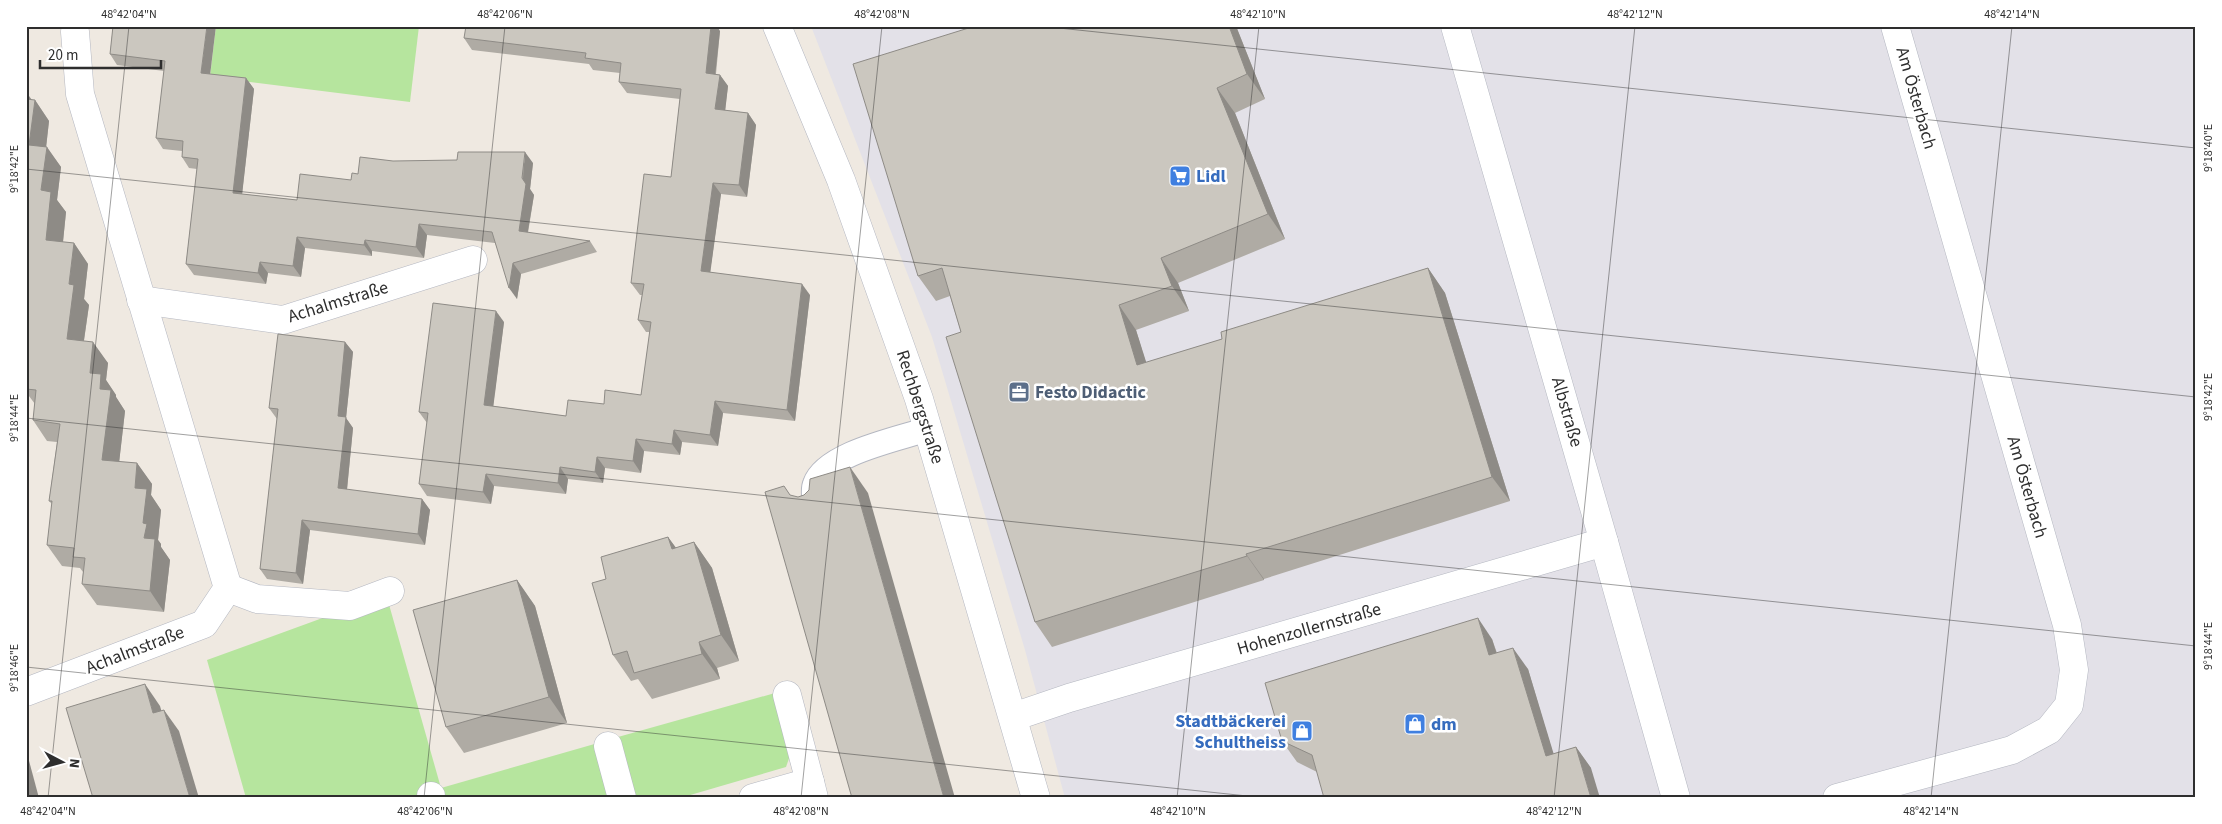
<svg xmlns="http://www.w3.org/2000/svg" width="2222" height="824" font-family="'Source Sans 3',sans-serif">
	<rect width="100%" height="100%" fill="#efe9e1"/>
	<path fill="#e3e1e8" d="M811,26H2196V798H1065L1025,650L932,337Z"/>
	<g fill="#b6e59e">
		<path d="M216,26H419L410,102L210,77Z"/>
		<path d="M388,601L441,788L598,743L614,798H246L207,660L328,616Z"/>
		<path d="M775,693L792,750L786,767L680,798H636L618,737Z"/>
	</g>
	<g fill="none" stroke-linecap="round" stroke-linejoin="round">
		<g stroke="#b4b7c1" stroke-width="26">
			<path id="service" d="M815,507C815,501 812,490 815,484C826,453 899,439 928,429"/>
		</g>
		<g stroke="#b4b7c1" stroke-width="29">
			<g id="minor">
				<path d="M777,26L841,180L919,399L1036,798"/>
				<path d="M1455,26L1604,542L1676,798"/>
				<path d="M141,300L283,320L473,260"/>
				<path d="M228,588L257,599L350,606L390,591"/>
				<path d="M26,692L204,624L228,588L80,94L75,32"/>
				<path d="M787,695L810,782"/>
				<path d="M1013,717L1069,698L1604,542"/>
				<path d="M608,746L622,798"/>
				<path d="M431,796V798"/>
				<path d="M753,798L810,782L814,798"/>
				<path d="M1837,798L2012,750L2049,730L2069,705L2074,670L2067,625L1895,26"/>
			</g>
		</g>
		<use href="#service" stroke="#fff" stroke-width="24"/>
		<use href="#minor" stroke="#fff" stroke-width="28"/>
	</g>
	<g fill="#afaba4">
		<path d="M113,26L210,74L246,78L254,89L242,194L297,200L351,180L358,174L393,161L533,163L530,189L534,195L528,233L590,241L597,252L521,274L517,299L495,243L427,235L424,258L372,251V256L305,248L301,277L268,273L266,284L194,275L186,264L197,169L189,168L182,157V151L163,149L156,138L164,71L117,65L110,54Z"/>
		<path d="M1236,26L1265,99L1235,113L1285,239L1178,283L1189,311L1136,330L1146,363L1222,339L1428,268L1445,293L1510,501L1264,579V580L1052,647L1035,622L961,332L950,296L936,301L918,276Z"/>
		<path d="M720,31L716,74L720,75L728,86L725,110L748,113L756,125L747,197L721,194L710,272L810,295L795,421L723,413L718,446L682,442L680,455L644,451L641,473L605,468L603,483L568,479L566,494L494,486L491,504L427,496L419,484L427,423L419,412L504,322L493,406L566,416L604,404L641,395L650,332H646L638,320L642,295H640L631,283L671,177L680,99L627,93L619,82L620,73L593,70L589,64L472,50L464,38Z"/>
		<path d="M26,92L32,100H35L49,121L46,147L61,167L57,200L66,212L63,242L74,243L88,264L84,299L89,305L84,341L108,363L106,380L116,395V397L125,411L119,462L137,463L152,484L151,495L161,510L158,540L161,544V547L170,560L164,612L97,605L82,584L83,572L80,568L62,566L47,545L52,504L49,501L57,442L47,441L33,420L35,404L26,392Z"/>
		<path d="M345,342L353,352L346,418L353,428L347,490L422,499L430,510L425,545L310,530L303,584L267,579L260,569L277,419L269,408Z"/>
		<path d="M668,537L676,548L694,542L712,568L739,661L717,668L720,679L652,699L638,679L631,681L613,655L606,579Z"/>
		<path d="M517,580L535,606L567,723L464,753L446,727Z"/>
		<path d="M1492,639L1497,653L1528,669L1553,754L1576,747L1591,768L1317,772L1297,762L1282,741Z"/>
	</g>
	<g fill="#8e8b86">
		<path d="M207,26H216L209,84L201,73Z"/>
		<path d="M711,26H717L720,31L714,85L706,73Z"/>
		<path d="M1229,26H1236L1265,99L1247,74Z"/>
		<path d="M720,75L728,86L724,121L715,109Z"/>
		<path d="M246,78L254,89L241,204L233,193Z"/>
		<path d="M1217,88L1235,113L1285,239L1268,214Z"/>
		<path d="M26,92L33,102L26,111Z"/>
		<path d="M35,100L49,121L44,166L29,145Z"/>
		<path d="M748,113L756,125L747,197L739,185Z"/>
		<path d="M47,147L61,167L57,200L66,212L61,261L46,240L41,190Z"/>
		<path d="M525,152L533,163L530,189L534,195L526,242L519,231Z"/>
		<path d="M713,183L721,194L709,282L701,271Z"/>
		<path d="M419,224L427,235L424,258L416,247Z"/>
		<path d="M297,237L305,248L301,277L293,266Z"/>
		<path d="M365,240L372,251V256L364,245Z"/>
		<path d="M74,243L88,264L84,299L89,305L81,360L67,339L69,284Z"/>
		<path d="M1161,258L1178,283L1189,311L1172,286Z"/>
		<path d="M260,262L268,273L266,284L258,273Z"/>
		<path d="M513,263L521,274L517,299L509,288Z"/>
		<path d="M1428,268L1445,293L1510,501L1492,477Z"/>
		<path d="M802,284L810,295L795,421L787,410Z"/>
		<path d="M1119,305L1136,330L1155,390L1137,365Z"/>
		<path d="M496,311L504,322L492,417L484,405Z"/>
		<path d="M93,342L108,363L106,380L116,395V397L125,411L117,481L102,460L90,373Z"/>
		<path d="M345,342L353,352L346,418L353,428L346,499L338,488V416Z"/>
		<path d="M715,401L723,413L718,446L710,435Z"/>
		<path d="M674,430L682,442L680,455L672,444Z"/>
		<path d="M636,439L644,451L641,473L633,461Z"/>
		<path d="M597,457L605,468L603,483L595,472Z"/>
		<path d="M137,463L152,484L151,495L161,510L158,540L161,544V547L170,560L164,612L150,591L143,523L135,488Z"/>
		<path d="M560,467L568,479L566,494L558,483Z"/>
		<path d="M850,467L868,493L955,798H944Z"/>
		<path d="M486,474L494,486L491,504L483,492Z"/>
		<path d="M422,499L430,510L425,545L418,534Z"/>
		<path d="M302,520L310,530L303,584L296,573Z"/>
		<path d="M668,537L687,563L672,549Z"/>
		<path d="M694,542L712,568L739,661L721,635Z"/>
		<path d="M1246,554L1264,579V580L1247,556Z"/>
		<path d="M517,580L535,606L567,723L549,697Z"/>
		<path d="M1478,618L1492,639L1504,677L1489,655Z"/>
		<path d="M699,642L717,668L720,679L702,654Z"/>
		<path d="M1513,648L1528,669L1561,778L1546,756Z"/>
		<path d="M145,684L160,706L168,734L153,713Z"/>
		<path d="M164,710L179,731L199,798H190Z"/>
		<path d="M1576,747L1591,768L1600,798H1591Z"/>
		<path d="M26,755L28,757L39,798H28L26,791Z"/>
	</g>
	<g fill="#cbc7bf" stroke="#8e8b86">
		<path d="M113,26H207L201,73L246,78L233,193L297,200L300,174L351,180L352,173L358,174L360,157L393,161L457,160L458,152H525L522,178L526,184L519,231L590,241L513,263L509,288L492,232L419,224L416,247L365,240L364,245L297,237L293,266L260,262L258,273L186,264L198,159L182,157L183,141L156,138L165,61L110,54Z"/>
		<path d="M466,26H711L706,73L720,75L715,109L748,113L739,185L713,183L701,271L802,284L787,410L715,401L710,435L674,430L672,444L636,439L633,461L597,457L595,472L560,467L558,483L486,474L483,492L419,484L428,413L419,412L433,303L496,311L484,405L566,416L568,400L604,404L605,390L641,395L651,322L638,320L644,284L631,283L644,174L671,177L681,89L619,82L621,63L585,58L586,53L464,38Z"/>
		<path d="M975,26H1229L1247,74L1217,88L1268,214L1161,258L1172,286L1119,305L1137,365L1222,339L1221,332L1428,268L1492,477L1246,554L1247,556L1035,622L946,337L961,332L942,268L918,276L853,64Z"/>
		<path d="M26,99L35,100L29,145L47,147L41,190L51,192L46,240L74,243L69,284L74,285L67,339L93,342L90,373L101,374L100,389L111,390L102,460L137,463L135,488L147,489L143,523L147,524L144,538L155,539L150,591L82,584L85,558L73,557L74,548L47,545L52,501H49L60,424L33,420L36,390L26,389L27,366H26Z"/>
		<path d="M278,334L345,342L338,416L346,417L338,488L422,499L418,534L302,520L296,573L260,569L278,409L269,408Z"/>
		<path d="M850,467L944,798H852L765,492L784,486L790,495L798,497L804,495L809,490L810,479Z"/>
		<path d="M668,537L672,549L694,542L721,635L699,642L702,654L634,673L627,651L613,655L592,583L606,579L601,557Z"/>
		<path d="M517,580L549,697L446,727L413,610Z"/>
		<path d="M1478,618L1489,655L1513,648L1546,756L1576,747L1591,798H1324L1312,755L1282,741L1265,683Z"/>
		<path d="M145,684L153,713L164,710L190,798H93L66,708Z"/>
	</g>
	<path fill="none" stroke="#2e2e2e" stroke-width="1" stroke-opacity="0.45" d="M1040,26L2196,148M26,169L2196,397M26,418L2196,646M26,667L1266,798M48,798L129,26M424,798L505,26M801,798L882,26M1177,798L1259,26M1554,798L1635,26M1931,798L2012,26"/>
	<defs>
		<g id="supermarket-square" transform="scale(1.125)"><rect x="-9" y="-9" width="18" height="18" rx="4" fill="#3f7fe0" stroke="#fff"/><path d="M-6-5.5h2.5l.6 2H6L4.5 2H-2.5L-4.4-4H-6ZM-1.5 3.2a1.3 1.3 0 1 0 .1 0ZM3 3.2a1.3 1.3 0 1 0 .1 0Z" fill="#fff"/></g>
		<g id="office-square" transform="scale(1.125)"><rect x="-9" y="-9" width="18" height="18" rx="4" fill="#5c6f8a" stroke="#fff"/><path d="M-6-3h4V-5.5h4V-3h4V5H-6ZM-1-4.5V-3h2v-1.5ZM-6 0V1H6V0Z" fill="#fff"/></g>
		<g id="shop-square" transform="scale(1.125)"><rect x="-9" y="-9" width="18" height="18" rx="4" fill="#3f7fe0" stroke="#fff"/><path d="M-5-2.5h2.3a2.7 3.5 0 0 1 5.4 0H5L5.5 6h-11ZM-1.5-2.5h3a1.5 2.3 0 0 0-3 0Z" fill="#fff"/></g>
	</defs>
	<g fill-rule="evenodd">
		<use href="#supermarket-square" x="1180" y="176"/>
		<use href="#office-square" x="1019" y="392"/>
		<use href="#shop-square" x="1415" y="724"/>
		<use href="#shop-square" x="1302" y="731"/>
	</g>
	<g text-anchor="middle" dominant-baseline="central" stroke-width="5" stroke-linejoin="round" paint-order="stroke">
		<g font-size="18" fill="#2e2e2e" stroke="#fff">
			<text transform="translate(1916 98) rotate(74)">Am Österbach</text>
			<text transform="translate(338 302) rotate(-17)">Achalmstraße</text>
			<text transform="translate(920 407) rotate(72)">Rechbergstraße</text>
			<text transform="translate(1567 412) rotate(74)">Albstraße</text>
			<text transform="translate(2027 487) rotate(74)">Am Österbach</text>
			<text transform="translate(1309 629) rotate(-16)">Hohenzollernstraße</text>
			<text transform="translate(135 650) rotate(-21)">Achalmstraße</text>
		</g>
		<g font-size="18" font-weight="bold" fill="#366cbe" stroke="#fff" text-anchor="start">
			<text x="1196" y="176">Lidl</text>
			<text x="1286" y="721" text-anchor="end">Stadtbäckerei<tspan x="1286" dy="21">Schultheiss</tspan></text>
			<text x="1431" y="724">dm</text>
		</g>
		<g font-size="18" font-weight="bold" fill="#4e5e75" stroke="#fff" text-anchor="start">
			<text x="1035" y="392">Festo Didactic</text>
		</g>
	</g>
	<rect width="2222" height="824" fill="none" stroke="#ffffff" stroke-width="55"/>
	<g transform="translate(62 762) rotate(96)" stroke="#ffffff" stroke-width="4" paint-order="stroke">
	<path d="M0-4L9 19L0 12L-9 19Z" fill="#2e2e2e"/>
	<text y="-8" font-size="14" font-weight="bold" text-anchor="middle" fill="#2e2e2e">N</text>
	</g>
	<path d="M40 60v8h121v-8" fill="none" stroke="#2e2e2e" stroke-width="2.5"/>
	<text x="48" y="60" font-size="15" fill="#2e2e2e" stroke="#ffffff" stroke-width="4" paint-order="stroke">20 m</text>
	<rect x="28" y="28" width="2166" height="768" fill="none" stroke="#2e2e2e" stroke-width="2"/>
	<g font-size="12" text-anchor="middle" fill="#2e2e2e">
		<text x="129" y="18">48°42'04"N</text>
		<text x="505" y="18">48°42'06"N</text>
		<text x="882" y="18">48°42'08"N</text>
		<text x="1258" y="18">48°42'10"N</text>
		<text x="1635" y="18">48°42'12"N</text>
		<text x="2012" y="18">48°42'14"N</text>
		<text transform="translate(2208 148) rotate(-90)" y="4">9°18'40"E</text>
		<text transform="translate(14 169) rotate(-90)" y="4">9°18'42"E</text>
		<text transform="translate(2208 397) rotate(-90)" y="4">9°18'42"E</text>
		<text transform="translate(14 418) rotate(-90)" y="4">9°18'44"E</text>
		<text transform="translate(2208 646) rotate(-90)" y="4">9°18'44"E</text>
		<text transform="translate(14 668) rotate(-90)" y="4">9°18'46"E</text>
		<text x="48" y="815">48°42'04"N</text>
		<text x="425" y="815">48°42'06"N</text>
		<text x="801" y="815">48°42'08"N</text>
		<text x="1178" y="815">48°42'10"N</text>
		<text x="1554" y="815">48°42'12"N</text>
		<text x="1931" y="815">48°42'14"N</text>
	</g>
</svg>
